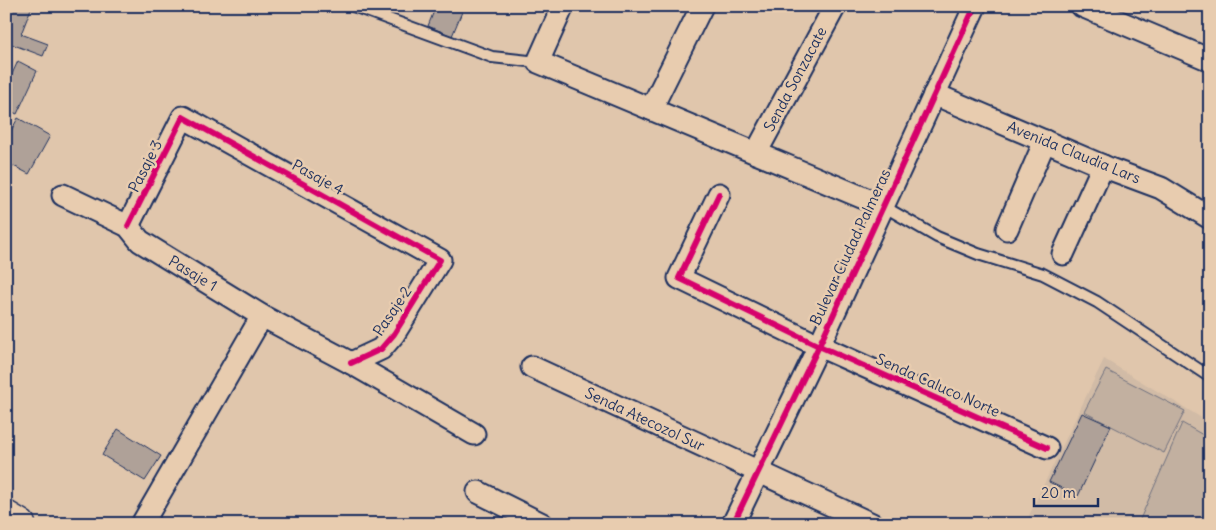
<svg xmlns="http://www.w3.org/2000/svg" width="1216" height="530" font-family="Delius,sans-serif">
	<rect width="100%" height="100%" fill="#e0c6ac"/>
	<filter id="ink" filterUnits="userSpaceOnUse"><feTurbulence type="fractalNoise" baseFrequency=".02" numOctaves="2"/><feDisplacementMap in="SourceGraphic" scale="10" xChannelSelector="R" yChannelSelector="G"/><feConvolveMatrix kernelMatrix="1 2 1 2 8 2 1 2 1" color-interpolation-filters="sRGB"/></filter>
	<g filter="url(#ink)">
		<path fill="#d1bba6" d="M1104,359L1210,423V524H1025Z"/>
		<g fill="#c2b0a0" stroke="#6e707f">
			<path d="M1106,370L1185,411L1164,453L1084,412Z"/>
			<path d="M1182,423L1210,439V524H1138Z"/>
		</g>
		<g fill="#afa198" stroke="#1b2f5e">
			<path d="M6,6H32L21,34L48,44L43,56L6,42Z"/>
			<path d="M436,6L464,7L452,36L428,26Z"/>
			<path d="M18,61L37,71L17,114L6,109V87Z"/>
			<path d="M18,118L50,136L29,174L6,162V140Z"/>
			<path d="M1082,413L1111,426L1078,496L1049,482Z"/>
			<path d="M118,429L161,456L145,481L102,455Z"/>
		</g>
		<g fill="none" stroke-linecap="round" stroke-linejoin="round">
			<g stroke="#1b2f5e" stroke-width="14">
				<g id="lane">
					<path d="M353,6L492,57L538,62"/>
					<path d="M883,206L937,237L978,254L1043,274L1097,302L1210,377"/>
				</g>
			</g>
			<g stroke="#1b2f5e" stroke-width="25">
				<g id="street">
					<path d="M563,6L538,62L883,206"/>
					<path d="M1082,6L1210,60"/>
					<path d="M934,94L1110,169L1161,188L1210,218"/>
					<path d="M651,109L702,6"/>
					<path d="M756,153L835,6"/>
					<path d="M719,194L679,278L819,346L1047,448"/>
					<path d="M63,195L128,226L140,241L262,316L351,363L474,434"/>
					<path d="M128,226L183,117L440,260L394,334L381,349L351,363"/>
					<path d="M1007,229L1045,141"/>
					<path d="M1063,254L1103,166"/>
					<path d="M532,367L872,524"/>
					<path d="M478,492L542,524"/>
					<path d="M142,524L262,316"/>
					<path d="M733,524L819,346L975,6"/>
				</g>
			</g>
			<g stroke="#1b2f5e" stroke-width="31">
				<path id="highway" d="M6,515L21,524"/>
			</g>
			<use href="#lane" stroke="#e8ccaf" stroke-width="10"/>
			<use href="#street" stroke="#e8ccaf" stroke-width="21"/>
			<use href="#highway" stroke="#e8ccaf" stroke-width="28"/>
			<g stroke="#e8ccaf" stroke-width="9">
				<g id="cycleway">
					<path d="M719,194L679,278L819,346L1047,448"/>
					<path d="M128,226L183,117L440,260L394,334L381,349L351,363"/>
					<path d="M733,524L819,346L975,6"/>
				</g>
			</g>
			<use href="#cycleway" stroke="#d6006c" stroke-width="6"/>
		</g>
	</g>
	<g text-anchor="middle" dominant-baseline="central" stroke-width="5" stroke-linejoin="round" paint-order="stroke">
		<g font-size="15" fill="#1b2f5e" stroke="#e8ccaf">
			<text transform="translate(795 79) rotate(-62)">Senda Sonzacate</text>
			<text transform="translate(1074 152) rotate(22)">Avenida Claudia Lars</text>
			<text transform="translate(145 166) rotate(-63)">Pasaje 3</text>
			<text transform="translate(318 177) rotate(29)">Pasaje 4</text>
			<text transform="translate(850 247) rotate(-65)">Bulevar Ciudad Palmeras</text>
			<text transform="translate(193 273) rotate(31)">Pasaje 1</text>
			<text transform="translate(392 311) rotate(-56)">Pasaje 2</text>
			<text transform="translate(938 385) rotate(24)">Senda Caluco Norte</text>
			<text transform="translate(645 419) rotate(25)">Senda Atecozol Sur</text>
		</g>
	</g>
	<rect width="1216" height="530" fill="none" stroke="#e8ccaf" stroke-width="25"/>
	<rect x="12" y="12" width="1191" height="505" fill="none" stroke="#1b2f5e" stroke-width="2" filter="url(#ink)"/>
	<path d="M1034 498v8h64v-8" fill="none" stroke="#1b2f5e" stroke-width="2.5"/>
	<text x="1041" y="498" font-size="15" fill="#1b2f5e" stroke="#e8ccaf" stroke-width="4" paint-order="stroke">20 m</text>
</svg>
